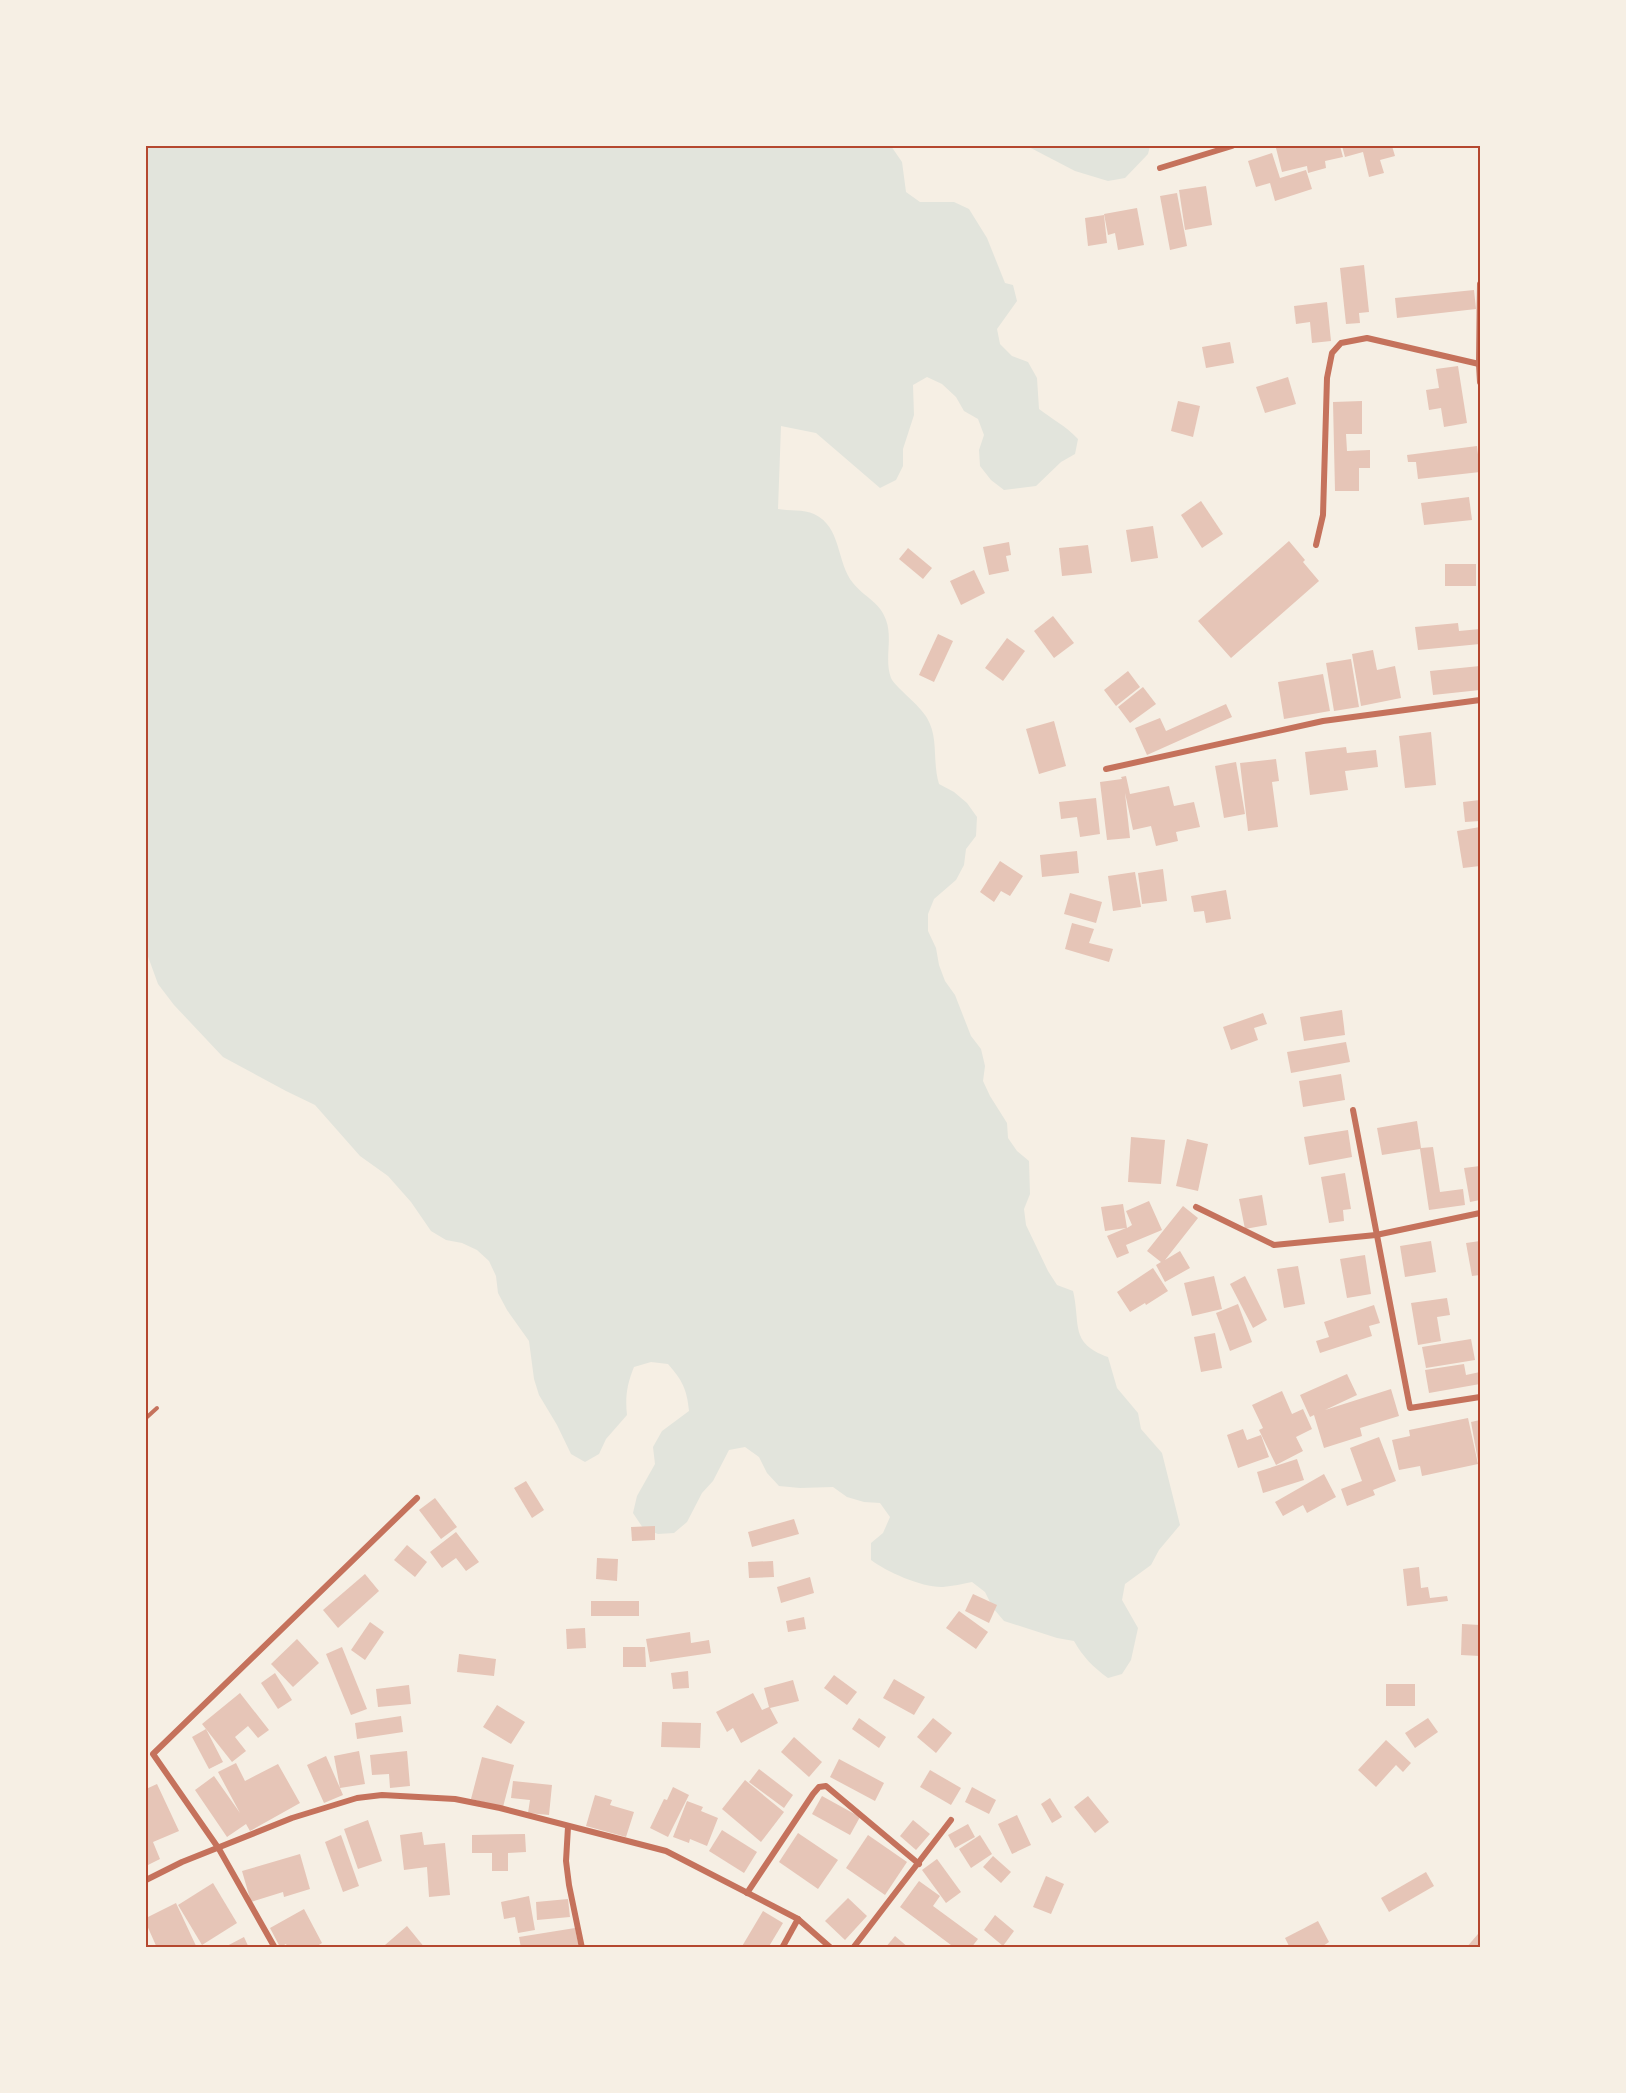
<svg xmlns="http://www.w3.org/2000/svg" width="1626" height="2093" font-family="Jost,sans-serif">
	<rect width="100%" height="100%" fill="#f6efe4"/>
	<g fill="#e2e4dc">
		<path d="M146,146H891L902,162L906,192L920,202H954L969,209L987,238L1005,283L1013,285L1017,301L997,329L1000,344L1012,356L1028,362L1037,378L1039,409C1053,420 1065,425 1078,439L1075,454L1061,462L1036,486L1004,490L991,480L980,466L979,450L984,435L978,419L964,411L956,397L942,384L927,377L913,385L914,415L903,449V466L896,480L880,488L816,433L781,426L778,509C788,511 804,509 814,514C842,527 836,562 853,583C864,597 880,602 886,620C893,639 884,659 891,678C894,686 920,705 927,718C939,738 932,761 939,784L954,792L967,803L977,817L976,836L966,849L964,865L956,880L934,899L928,914V931L936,948L939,965L945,981L955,995L971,1036L981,1049L985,1066L983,1081L990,1096L1007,1123L1008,1138L1017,1151L1029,1161L1030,1194L1024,1209L1026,1225L1048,1271L1057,1285L1073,1291C1081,1324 1069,1343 1108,1357L1117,1388L1138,1413L1141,1429L1162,1453L1180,1525L1159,1550L1151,1565L1125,1584L1122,1600L1138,1628L1131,1660L1122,1674L1108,1678C1093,1667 1083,1657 1074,1641L1057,1638L1004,1621L993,1608L985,1592L972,1582C962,1584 953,1586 943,1587C923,1588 887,1572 871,1560V1543L883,1533L890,1517L880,1503L864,1502L847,1497L833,1487L800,1488L779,1486L767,1473L759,1457L745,1447L729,1450L713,1481L702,1493L687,1522L674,1533L658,1534L643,1528L633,1513L637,1496L655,1464L653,1447L662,1431L689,1411C687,1389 682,1380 668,1364L651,1362L634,1367C627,1384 625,1397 627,1415L606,1439L599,1454L585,1462L571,1454L557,1425L539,1395L534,1379L529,1341L507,1310L498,1293L496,1276L489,1261L477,1250L462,1243L446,1240L431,1231L411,1202L388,1176L360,1156L315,1105L286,1091L223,1057L174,1005L158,984L146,951Z"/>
		<path d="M1027,146H1150L1148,154L1125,178L1108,181L1075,171Z"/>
	</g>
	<g fill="#e6c5b7">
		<path d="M1286,146H1340L1343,157L1325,161L1326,168L1308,173L1307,166L1282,172L1276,148Z"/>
		<path d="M1342,146H1392L1395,156L1380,160L1384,173L1369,177L1363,152L1345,157Z"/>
		<path d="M1272,153L1280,178L1306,170L1312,189L1275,201L1270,183L1256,187L1248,161Z"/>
		<path d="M1206,186L1212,225L1185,230L1179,190Z"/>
		<path d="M1177,193L1187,246L1170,250L1160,196Z"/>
		<path d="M1137,208L1144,245L1118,250L1115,233L1108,235L1104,214Z"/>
		<path d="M1104,215L1107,243L1088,246L1085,218Z"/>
		<path d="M1364,265L1369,312L1359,313L1360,323L1346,324L1340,268Z"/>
		<path d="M1474,290L1476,309L1397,318L1395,298Z"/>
		<path d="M1327,302L1331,341L1312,343L1310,322L1296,324L1294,306Z"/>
		<path d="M1230,342L1234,363L1206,368L1202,347Z"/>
		<path d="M1458,366L1467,423L1444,427L1441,408L1429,410L1426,390L1439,388L1436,369Z"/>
		<path d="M1288,377L1296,404L1265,413L1256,387Z"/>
		<path d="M1178,401L1200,406L1193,437L1171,431Z"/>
		<path d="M1362,401V434H1346L1347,451L1370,450V468H1359V491H1335L1333,402Z"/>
		<path d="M1477,446L1480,472L1418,479L1416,462H1408L1407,455Z"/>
		<path d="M1469,497L1472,520L1424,525L1421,503Z"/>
		<path d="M1201,501L1223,534L1202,548L1181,515Z"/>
		<path d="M1153,526L1158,558L1131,562L1126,530Z"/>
		<path d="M1289,541L1305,560L1303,562L1319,581L1231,658L1198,621Z"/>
		<path d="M1009,542L1011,555L1006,556L1009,571L989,575L983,547Z"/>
		<path d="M1088,545L1092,573L1062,576L1059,548Z"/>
		<path d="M908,548L932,568L923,579L899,559Z"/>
		<rect x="1445" y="564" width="31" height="22"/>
		<path d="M974,570L985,593L961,605L950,581Z"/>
		<path d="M1053,616L1074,643L1054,658L1034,631Z"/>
		<path d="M1458,623L1459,631L1480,629V644L1418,650L1415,627Z"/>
		<path d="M938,634L953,641L934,682L919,675Z"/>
		<path d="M1007,638L1025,651L1003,681L985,668Z"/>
		<path d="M1373,650L1377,670L1395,666L1401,698L1361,706L1352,654Z"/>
		<path d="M1351,659L1359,707L1334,711L1326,663Z"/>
		<path d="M1480,666V690L1433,695L1430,671Z"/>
		<path d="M1128,671L1140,687L1116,706L1104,690Z"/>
		<path d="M1323,674L1330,711L1284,719L1278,682Z"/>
		<path d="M1143,687L1156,704L1130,723L1118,707Z"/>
		<path d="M1226,704L1232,717L1147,755L1135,728L1160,718L1166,731Z"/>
		<path d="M1054,721L1066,766L1039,774L1026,729Z"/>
		<path d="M1431,732L1436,785L1405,788L1399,736Z"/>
		<path d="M1346,747L1347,753L1376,750L1378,767L1345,771L1348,790L1310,795L1305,752Z"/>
		<path d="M1276,759L1279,781L1272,782L1278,827L1248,831L1240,763Z"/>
		<path d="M1236,762L1245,814L1224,818L1215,766Z"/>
		<path d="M1126,776L1130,794L1169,786L1174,806L1194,802L1200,827L1176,832L1178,841L1156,846L1151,826L1133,830L1125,793L1130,838L1107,840L1100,782L1122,779L1121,777Z"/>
		<path d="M1096,798L1100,834L1080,837L1077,817L1061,819L1059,802Z"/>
		<path d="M1480,800V821L1465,822L1463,802Z"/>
		<path d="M1480,827V866L1463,868L1457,831Z"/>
		<path d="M1077,851L1079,873L1042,877L1040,855Z"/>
		<path d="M1000,861L1023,876L1010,896L1001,891L994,902L980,892Z"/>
		<path d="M1163,869L1167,901L1142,904L1138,873Z"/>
		<path d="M1135,872L1141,907L1113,911L1108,876Z"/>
		<path d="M1226,890L1231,919L1206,923L1204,911L1194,912L1191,896Z"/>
		<path d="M1070,893L1102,902L1096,923L1064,914Z"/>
		<path d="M1072,923L1094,929L1089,943L1113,949L1109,962L1065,949Z"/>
		<path d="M1342,1010L1345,1035L1304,1041L1300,1017Z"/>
		<path d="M1263,1013L1267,1024L1254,1028L1258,1040L1231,1050L1223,1027Z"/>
		<path d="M1346,1042L1350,1062L1291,1073L1287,1052Z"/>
		<path d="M1341,1074L1345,1100L1303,1107L1299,1081Z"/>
		<path d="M1417,1121L1421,1148L1433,1147L1440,1192L1463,1189L1465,1205L1429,1210L1420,1149L1382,1155L1377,1128Z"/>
		<path d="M1348,1130L1352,1157L1309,1165L1304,1137Z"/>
		<path d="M1131,1137L1165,1140L1161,1184L1128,1182Z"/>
		<path d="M1187,1139L1208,1144L1198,1191L1176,1186Z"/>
		<path d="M1480,1166V1200L1470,1202L1464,1168Z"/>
		<path d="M1345,1173L1351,1209L1343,1210L1344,1221L1329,1223L1321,1177Z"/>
		<path d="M1262,1195L1267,1225L1245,1229L1239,1199Z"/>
		<path d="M1149,1201L1162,1230L1126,1245L1129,1253L1117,1258L1107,1236L1126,1228L1105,1231L1101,1207L1123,1204L1127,1228L1132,1225L1126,1211Z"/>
		<path d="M1183,1206L1198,1218L1165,1260L1180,1251L1190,1268L1165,1282L1156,1265L1161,1262L1147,1251Z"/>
		<path d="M1431,1241L1436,1272L1405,1277L1400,1246Z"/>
		<path d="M1480,1241V1275L1472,1276L1466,1243Z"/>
		<path d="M1365,1255L1371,1294L1347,1298L1340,1259Z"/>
		<path d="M1298,1266L1305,1304L1284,1308L1277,1269Z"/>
		<path d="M1153,1268L1168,1291L1146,1305L1145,1303L1130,1312L1117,1292Z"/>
		<path d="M1214,1276L1222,1309L1192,1316L1184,1283Z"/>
		<path d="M1245,1276L1267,1320L1253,1328L1230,1284Z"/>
		<path d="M1447,1298L1450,1315L1437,1317L1441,1341L1418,1345L1411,1303Z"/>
		<path d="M1238,1304L1252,1342L1230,1351L1216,1313Z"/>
		<path d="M1374,1305L1380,1323L1369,1326L1372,1336L1320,1353L1316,1341L1329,1337L1324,1322Z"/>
		<path d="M1215,1333L1222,1368L1201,1372L1194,1337Z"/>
		<path d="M1471,1339L1475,1360L1426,1368L1422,1347Z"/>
		<path d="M1464,1364L1466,1375L1480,1372V1384L1429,1393L1425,1370Z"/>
		<path d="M1347,1374L1357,1395L1325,1410L1391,1389L1399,1416L1360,1428L1362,1436L1324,1448L1314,1415L1310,1417L1300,1395Z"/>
		<path d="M1282,1391L1292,1414L1303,1409L1312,1429L1296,1437L1303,1451L1276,1465L1259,1430L1263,1428L1252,1405Z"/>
		<path d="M1468,1418L1478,1464L1422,1476L1420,1466L1399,1470L1392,1440L1410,1436L1409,1430Z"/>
		<path d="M1480,1420V1460L1478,1461L1471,1422Z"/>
		<path d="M1243,1429L1247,1440L1261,1435L1269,1457L1238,1468L1227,1435Z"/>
		<path d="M1379,1437L1396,1481L1373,1490L1375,1495L1347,1506L1341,1489L1362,1481L1350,1448Z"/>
		<path d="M1297,1459L1304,1480L1263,1493L1257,1472Z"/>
		<path d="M1324,1474L1336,1497L1307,1513L1303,1505L1283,1516L1275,1502Z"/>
		<path d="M526,1481L544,1510L532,1518L514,1488Z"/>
		<path d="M435,1498L457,1527L441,1539L419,1510Z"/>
		<path d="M794,1519L799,1534L752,1547L748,1532Z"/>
		<path d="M655,1526V1540L632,1541L631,1527Z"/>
		<path d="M456,1532L479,1562L466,1571L456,1558L442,1568L430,1552Z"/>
		<path d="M407,1545L427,1562L415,1577L394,1560Z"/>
		<path d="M597,1558L618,1559L617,1581L596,1579Z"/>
		<path d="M773,1561L774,1577L749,1578L748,1562Z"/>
		<path d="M1419,1567L1421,1588L1428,1587L1430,1598L1447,1596L1448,1601L1407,1606L1403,1569Z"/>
		<path d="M365,1574L379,1591L338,1628L323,1610Z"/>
		<path d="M810,1577L814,1593L781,1603L777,1587Z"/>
		<path d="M973,1594L997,1605L989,1623L965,1611Z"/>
		<rect x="591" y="1601" width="48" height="15"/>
		<path d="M959,1611L988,1632L976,1649L946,1628Z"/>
		<path d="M804,1617L806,1629L788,1632L786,1621Z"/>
		<path d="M370,1622L384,1632L365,1660L351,1650Z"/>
		<path d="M1462,1624L1480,1625V1656L1461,1655Z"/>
		<path d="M585,1628L586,1648L567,1649L566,1629Z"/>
		<path d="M690,1632L691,1643L709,1640L711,1653L650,1662L646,1639Z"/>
		<path d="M297,1639L319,1663L293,1687L271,1664Z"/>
		<path d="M342,1647L367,1709L351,1715L326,1654Z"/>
		<path d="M623,1647H645L646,1667H623Z"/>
		<path d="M459,1654L496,1659L494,1676L457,1672Z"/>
		<path d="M688,1671L689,1688L673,1689L671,1673Z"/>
		<path d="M275,1673L292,1700L278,1709L261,1683Z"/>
		<path d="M834,1675L857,1692L847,1705L824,1688Z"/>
		<path d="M894,1679L925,1697L914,1715L883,1698Z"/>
		<path d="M793,1680L799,1701L770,1708L778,1723L741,1743L733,1728L727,1732L716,1712L753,1693L762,1710L769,1707L764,1688Z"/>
		<rect x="1386" y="1684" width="29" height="22"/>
		<path d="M409,1685L411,1704L378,1707L376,1689Z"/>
		<path d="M240,1693L269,1730L258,1738L248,1726L235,1737L246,1751L232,1762L202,1724Z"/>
		<path d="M497,1705L525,1722L511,1744L483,1727Z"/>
		<path d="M401,1716L403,1732L357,1739L355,1723Z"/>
		<path d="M859,1718L886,1737L879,1748L852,1729Z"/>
		<path d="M933,1718L952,1733L936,1753L917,1737Z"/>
		<path d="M1428,1718L1438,1732L1415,1748L1405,1733Z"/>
		<path d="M662,1722L701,1723L700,1748L661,1747Z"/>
		<path d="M206,1729L223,1762L209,1769L192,1737Z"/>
		<path d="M794,1737L822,1762L809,1777L781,1752Z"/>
		<path d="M1386,1740L1411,1763L1403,1772L1396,1765L1376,1787L1358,1770Z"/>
		<path d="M359,1751L365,1784L340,1788L343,1795L324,1803L307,1765L326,1756L340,1788L334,1756Z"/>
		<path d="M407,1751L410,1786L390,1788L389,1774L372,1775L370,1755Z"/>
		<path d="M482,1757L514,1765L503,1807L471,1799Z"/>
		<path d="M839,1759L884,1783L875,1801L830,1777Z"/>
		<path d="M236,1763L245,1781L278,1764L300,1803L250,1831L246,1824L227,1837L195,1790L214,1776L240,1813L218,1772Z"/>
		<path d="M759,1769L793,1795L784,1808L749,1782Z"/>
		<path d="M930,1770L961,1788L951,1805L920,1787Z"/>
		<path d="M745,1780L784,1812L761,1842L722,1809Z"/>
		<path d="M513,1781L552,1785L549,1815L528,1813L530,1800L511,1798Z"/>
		<path d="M157,1784L179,1831L153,1842L160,1859L146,1866V1789Z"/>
		<path d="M673,1787L689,1795L668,1837L650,1828L664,1799L667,1800Z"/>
		<path d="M972,1787L996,1800L989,1814L965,1802Z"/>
		<path d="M595,1795L612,1800L610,1805L634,1812L626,1837L586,1826Z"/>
		<path d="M822,1796L860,1817L850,1835L812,1814Z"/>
		<path d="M1088,1796L1109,1822L1095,1833L1074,1807Z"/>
		<path d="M1050,1798L1062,1817L1052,1823L1041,1804Z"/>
		<path d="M687,1801L703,1807L701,1811L718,1818L707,1846L690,1839L689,1843L673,1837Z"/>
		<path d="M1017,1815L1031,1845L1012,1854L998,1824Z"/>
		<path d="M368,1820L382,1861L358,1869L344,1829Z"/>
		<path d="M913,1820L930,1834L916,1850L900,1836Z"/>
		<path d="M968,1824L975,1837L955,1848L948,1835Z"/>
		<path d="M722,1830L757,1852L744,1873L709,1851Z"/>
		<path d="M422,1832L424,1845L445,1843L450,1895L429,1897L427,1867L404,1870L400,1835Z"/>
		<path d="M798,1833L838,1860L818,1889L779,1862Z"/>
		<path d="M525,1834L526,1852L508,1853V1871H492V1853H472V1835Z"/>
		<path d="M341,1835L359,1886L343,1892L325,1842Z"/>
		<path d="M868,1835L907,1862L885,1895L846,1868Z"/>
		<path d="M980,1835L992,1854L971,1868L959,1849Z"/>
		<path d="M300,1854L310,1889L284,1897L283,1892L251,1902L242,1871Z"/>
		<path d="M993,1856L1011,1872L1001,1883L983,1867Z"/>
		<path d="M937,1859L961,1892L946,1903L922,1870Z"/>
		<path d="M1426,1872L1434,1886L1389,1912L1381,1898Z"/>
		<path d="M1046,1876L1064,1884L1051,1914L1033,1907Z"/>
		<path d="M919,1881L940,1896L933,1906L978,1939L971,1948H955L900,1907Z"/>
		<path d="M213,1883L237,1923L202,1945L178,1905Z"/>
		<path d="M529,1896L535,1930L518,1933L515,1917L504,1919L501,1902Z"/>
		<path d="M848,1898L867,1916L845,1940L825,1921Z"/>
		<path d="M568,1899L570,1917L537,1920L536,1902Z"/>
		<path d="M176,1903L197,1948H157L146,1923V1918Z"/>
		<path d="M304,1909L322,1943L314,1948H288L286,1944L280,1947L270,1928Z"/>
		<path d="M763,1911L783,1923L768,1948H741Z"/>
		<path d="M995,1915L1014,1931L1003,1946L984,1930Z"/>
		<path d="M1318,1921L1329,1942L1320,1948H1290L1285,1938Z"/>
		<path d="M407,1926L425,1948H386L385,1945Z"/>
		<path d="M575,1928L579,1948H521L519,1937Z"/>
		<path d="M1478,1934L1480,1937V1948H1466Z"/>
		<path d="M895,1936L909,1948H885Z"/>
		<path d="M244,1937L249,1948H223Z"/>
	</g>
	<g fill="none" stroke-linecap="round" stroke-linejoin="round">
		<path stroke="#c5725c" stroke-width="4" d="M146,1418L157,1408"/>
		<g stroke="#c5725c" stroke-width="6">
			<path d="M1160,168L1232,146"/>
			<path d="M1480,284L1479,364L1480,382"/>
			<path d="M1316,545L1323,515L1327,378L1332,353L1341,343L1367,338L1479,364"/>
			<path d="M1106,769L1323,721L1480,700"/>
			<path d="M1353,1110L1410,1408L1480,1397"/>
			<path d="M1196,1207L1274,1245L1376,1235L1480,1213"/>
			<path d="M568,1827L566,1861L569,1885L582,1948"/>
			<path d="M146,1880L182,1862L292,1818L357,1798L382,1795L455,1799L500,1808L666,1851L798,1919L831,1948"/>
			<path d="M747,1893L813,1794L819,1787L826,1786L919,1864"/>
			<path d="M275,1948L219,1849L153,1754L417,1498"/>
			<path d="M782,1948L798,1919"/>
			<path d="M853,1948L951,1820"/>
		</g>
	</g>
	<rect width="1626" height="2093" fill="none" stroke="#f6efe4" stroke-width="294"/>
	<rect x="147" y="147" width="1332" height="1799" fill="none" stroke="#b5482f" stroke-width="2"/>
</svg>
